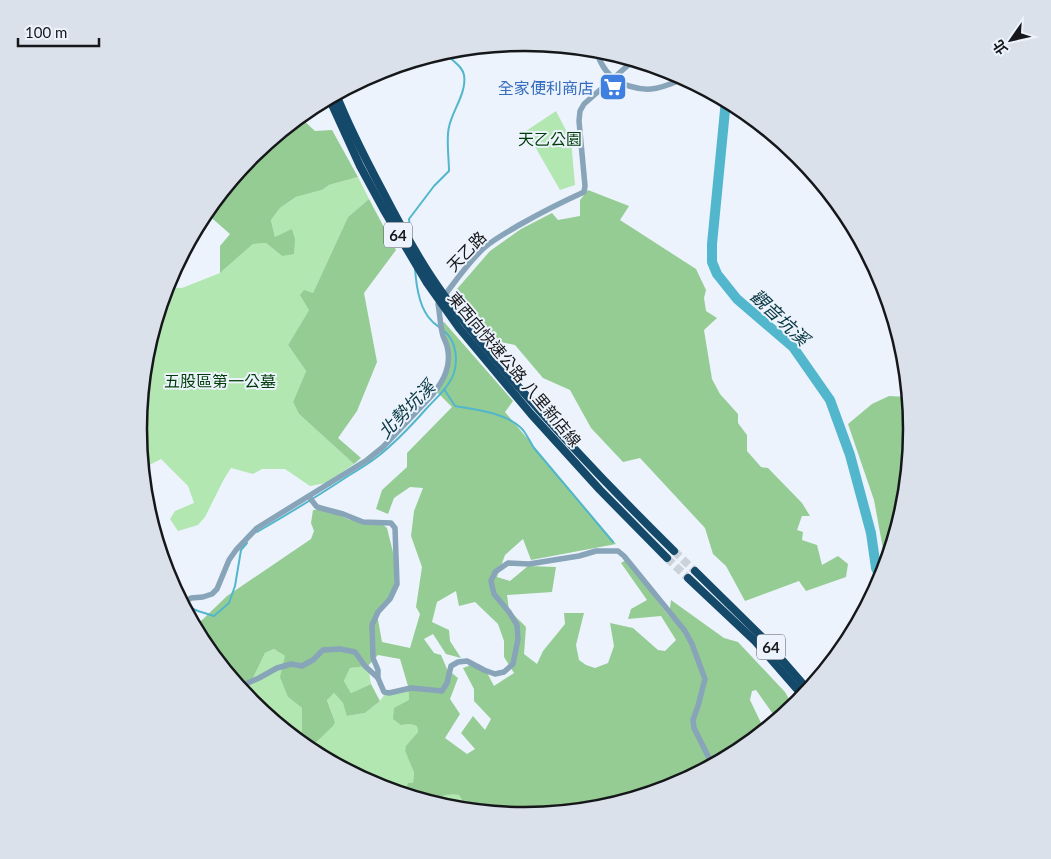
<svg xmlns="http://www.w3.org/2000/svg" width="1051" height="859" font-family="Lato,'Noto Sans TC',sans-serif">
	<rect width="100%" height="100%" fill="#ecf3fc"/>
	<g fill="#b3e7b1">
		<path d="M556,111L571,140L575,185L560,190L526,131Z"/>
		<path d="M358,177L369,199L348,217L313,293L309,310L288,345L306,371L293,402L299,414L354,464L326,483L310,486L285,469H262L253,474L231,468L224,479L205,517L198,525L178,531L170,519L175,511L194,503L188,486L161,459L142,469L139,429L146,354L166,287L182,288L220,273L253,244L266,243L282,256L275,237L271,220L280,208L296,197L322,190L329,185Z"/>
		<path d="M274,649L285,656L288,697L302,708V739L335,722L327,699L334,693L343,703L348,716L365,713L380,701L386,692L408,686L409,700L401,725L410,724L417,726L418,732L405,751L414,771L413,783L406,789L411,797L377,787L310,751L252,703L240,688L253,678L265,653Z"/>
		<path d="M368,666L371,684L351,693L344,681L350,668Z"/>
		<path d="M451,793L459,795L467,809V811L450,809L435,804C437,797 445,795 451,793Z"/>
	</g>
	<g fill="#95cc94" fill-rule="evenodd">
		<path d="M300,117L315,131L332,130L358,177L329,185L322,190L296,197L280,208L271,220L275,237L292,229L295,239L294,254L282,256L266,243L253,244L220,273V246L230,234L206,213L204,214L252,156Z"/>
		<path d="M588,190L629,206L620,220L696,269L706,290L704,298L706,311L717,318L704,330L712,379L720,394L738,414V423L747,435V451L761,467L768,468L802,503L810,516H802L797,530L803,532L802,540L817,545L822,565L838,556L848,564L846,577L806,591L799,581L745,601L726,566L713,554L705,528L640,458L623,462L591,428L570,390L543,378L515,345L492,340L457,289L490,251L521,229L552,213L558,220L580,216V200Z"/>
		<path d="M369,199L396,250L364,293L377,362L357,411L338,438L361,458L354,464L299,414L293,402L306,371L288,345L309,310L300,295L304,290L313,293L348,217Z"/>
		<path d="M444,322L513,401L505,412L616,544L531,560L523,539L505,555L497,577L510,581L528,566L556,567L552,592L507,595L509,610L526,627L524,654L537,664L543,651L565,624L564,613H584L576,645L579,660L586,665L595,668L608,663L614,646L610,623L633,628L658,650L665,651L676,640L661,616L628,619L631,609L647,600L621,563L626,560L669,616L671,600L724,638L738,642L785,692L794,708L778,721L756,690L752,691L750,700L762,725L757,734L735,752L736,754L673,787L607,807L603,805L601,809L525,816L467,811V809L459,795C449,793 439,795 435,804L411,797L406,789L408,783H413L414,772L405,751L406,746L418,732L417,726L410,724L401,725L393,719L394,708L409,700L408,686L400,659L378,655L368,666L350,668L344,681L351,693L371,684L380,701L365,713L347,716L343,703L334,693L327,700L335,722L333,726L313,745H308L302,739V708L288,697L280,677L285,656L274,649L265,653L253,678L240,688L204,644L193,624L200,622L227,596L311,539L314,531L311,523L313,510H327L350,520H377L387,528L397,568L393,591L377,614L382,642L410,648L420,614L416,607L422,567L411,536L414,511L423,488L410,487L394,498L388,514L376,509L382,490L407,467V453L452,407L437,392L450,363L439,325ZM456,591L459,606L475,602L498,624L504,641V657L514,673L494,686L484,667L476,663L463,668L474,689V701L491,719L485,730L473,716L461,733L475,749L467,754L445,738L460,714L450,699L458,678L447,669L441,655L434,653L424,639L433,634L446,654L461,658L450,641L449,630L432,622L437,602Z"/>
		<path d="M889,396L908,397L909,399L912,430L905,505L888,561L883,549L874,500L848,424L872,404Z"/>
	</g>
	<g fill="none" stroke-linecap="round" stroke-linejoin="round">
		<g stroke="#52b6cc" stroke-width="2">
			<path d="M411,238L409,219L434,186L449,171C449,159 446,138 449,127C452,111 467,93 464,75C462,64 450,61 445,51"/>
			<path d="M415,268C416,284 419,308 431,320C433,323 437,325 440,328"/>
			<path d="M444,389L455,406C477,410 508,413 523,430C527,435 530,442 534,448L613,542"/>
			<path d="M257,532C288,514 318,496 348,476C358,470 368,464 377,457C395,443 411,426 426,409C436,398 449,387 454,373C458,359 456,340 444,331"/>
			<path d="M184,605L198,611L214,616L229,603L235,586L241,550L247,543"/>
		</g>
		<path stroke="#52b6cc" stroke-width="10" d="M726,100L712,244V262L717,274L737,299L793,347L830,400L850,455L871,533L876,568L882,580"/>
		<g stroke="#ccd2da" stroke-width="8" stroke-dasharray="8 4" stroke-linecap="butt">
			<path d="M674,551L695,571"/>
			<path d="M667,558L688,578"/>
		</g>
		<g stroke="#87a4b8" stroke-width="5.5">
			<path d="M595,49C599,59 603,69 611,76C620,85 639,90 651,89C663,88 675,82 685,78"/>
			<path d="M182,604L191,598L203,597L212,594L217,589L229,560L236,550L257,528L367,460L383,447L433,394C444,380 452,365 447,346C446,342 444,339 443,336C440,325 440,314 438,304C453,285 467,263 485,247C496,238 509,231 521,224C542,212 562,202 584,192L585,186L579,121L580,111L584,104L634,60"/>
			<path d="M378,678L384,692L389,693L411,688L442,691L447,683L451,666L458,662L467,661L484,670L495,674L504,672L513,664L518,639L517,625L509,612L494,594L491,581L495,572L508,563L529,564L579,556L596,551H618L624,556L685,631L692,644L705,679L698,706L693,720L694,728L709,758L710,767"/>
			<path d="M239,687L259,678L277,668L291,664L302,666L313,660L323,650L340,649L355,652L365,666L378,678V670L373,658L372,625L378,612L390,599L397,584L395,528L391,523L363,522L343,514L317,507L309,497"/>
		</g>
		<g stroke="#14496a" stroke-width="8">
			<path d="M336,94C349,127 365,158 382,190C399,223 417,257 439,288C460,319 486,348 510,377C562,437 617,495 674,551"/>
			<path d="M329,98L360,166L385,212L427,283L459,328L531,414L600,490L667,558"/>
			<path d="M695,571L761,636L809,691"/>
			<path d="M688,578L755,641L804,697"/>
		</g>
	</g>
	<defs>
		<g id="supermarket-square" transform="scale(1.4375)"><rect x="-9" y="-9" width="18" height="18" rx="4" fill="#3f7fe0" stroke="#ecf3fc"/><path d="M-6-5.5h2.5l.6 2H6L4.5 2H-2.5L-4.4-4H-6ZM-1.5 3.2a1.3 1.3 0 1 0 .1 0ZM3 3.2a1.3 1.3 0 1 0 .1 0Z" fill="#fff"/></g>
	</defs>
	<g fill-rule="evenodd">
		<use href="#supermarket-square" x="613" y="87"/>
	</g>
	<g text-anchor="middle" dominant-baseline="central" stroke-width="4" stroke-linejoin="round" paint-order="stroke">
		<g fill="#ecf3fc" stroke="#56595e" stroke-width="1">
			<rect x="384" y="222.5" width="28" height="25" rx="4"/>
			<rect x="757" y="634.5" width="28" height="25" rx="4"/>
		</g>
		<g font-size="15" font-weight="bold" fill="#15171a">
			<text x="398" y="235">64</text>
			<text x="771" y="647">64</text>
		</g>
		<g font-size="16" fill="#366cbe" stroke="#ecf3fc" text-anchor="end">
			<text x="594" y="87">全家便利商店</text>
		</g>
		<g font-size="16" fill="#013e07" stroke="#ecf3fc">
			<text x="550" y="138">天乙公園</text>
			<text x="220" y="380">五股區第一公墓</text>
		</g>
		<g font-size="16" fill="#15171a" stroke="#ecf3fc">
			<text transform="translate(466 251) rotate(-46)">天乙路</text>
			<text transform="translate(515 369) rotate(50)">東西向快速公路 八里新店線</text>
		</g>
		<g font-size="18" font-style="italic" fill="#063640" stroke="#ecf3fc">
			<text transform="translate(780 317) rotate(43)">觀音坑溪</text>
			<text transform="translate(406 409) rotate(-46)">北勢坑溪</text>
		</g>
	</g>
	<path d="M0 0H1051V859H0ZM147 429a378 378 0 1 1 756 0a378 378 0 1 1-756 0Z" fill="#dbe1ea" fill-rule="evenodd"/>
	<path fill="none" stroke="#15171a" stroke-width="2.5" d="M147 429a378 378 0 1 1 756 0a378 378 0 1 1-756 0Z"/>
	<g transform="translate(1011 40) rotate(236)" stroke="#ecf3fc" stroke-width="4" paint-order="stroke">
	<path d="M0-4L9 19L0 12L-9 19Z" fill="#15171a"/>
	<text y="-8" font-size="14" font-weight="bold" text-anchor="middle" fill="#15171a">北</text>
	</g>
	<path d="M18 38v8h81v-8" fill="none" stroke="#15171a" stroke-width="2.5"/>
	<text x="25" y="38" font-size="15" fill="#15171a" stroke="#ecf3fc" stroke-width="4" paint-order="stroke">100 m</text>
</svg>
